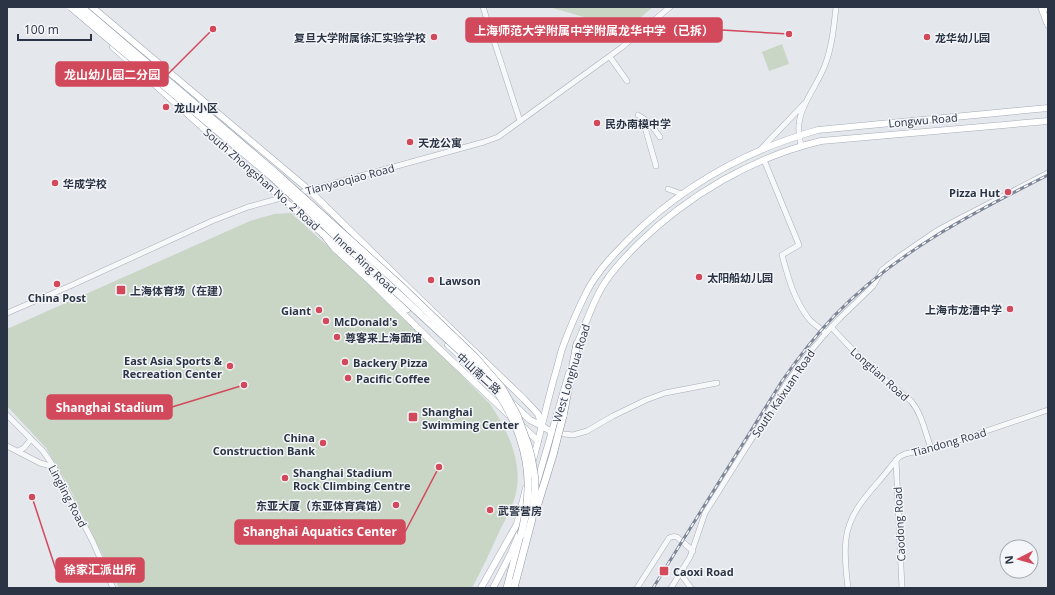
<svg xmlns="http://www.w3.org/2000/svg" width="1055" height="595" font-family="'Open Sans','Noto Sans SC',sans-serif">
	<rect width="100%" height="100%" fill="#e4e7ec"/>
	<g fill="#c9d6c5">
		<path d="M549,7H653L629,27H619L604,23L594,26L584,23V17Z"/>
		<path d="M782,44L789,64L769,71L762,52Z"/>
		<path d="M291,213L383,296L490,404C507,429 523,461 516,493C513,506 506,518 500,530C491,550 482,569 472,588H119L68,485L46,448L7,406V329L250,221L274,214Z"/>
	</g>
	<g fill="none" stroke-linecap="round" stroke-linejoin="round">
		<g stroke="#a9aeb7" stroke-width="6">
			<g id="minor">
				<path d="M483,7L520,121"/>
				<path d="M610,57L627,81"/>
				<path d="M638,115L649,122L660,137"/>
				<path d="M644,124L656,166"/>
				<path d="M801,146C800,139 798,132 799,124C801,104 818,84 825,65C832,47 834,26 836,7"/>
				<path d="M761,149L804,104"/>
				<path d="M764,160L799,245L782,255C788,277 794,300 809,319C813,324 820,328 826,333"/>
				<path d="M668,189L682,194"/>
				<path d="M7,313L70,286L212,221L248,207L281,198L484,142L498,137L621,48L670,7"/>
				<path d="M831,327L867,365L911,401C922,414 925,432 931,448"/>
				<path d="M7,415L43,451L54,467L93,542L113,588"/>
				<path d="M555,433L573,435L587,431L613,416L646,400L665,393L717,383"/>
				<path d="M7,446L40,463L54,467"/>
				<path d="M18,451L24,448L31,439"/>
				<path d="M896,460L902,588"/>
				<path d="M680,573L691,588"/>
				<path d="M637,588L669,538C672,536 674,536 677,537L693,551"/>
				<path d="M671,588L690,557L705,513L786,384L809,353L826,333L840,318L873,286L882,270L900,256L935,232L955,221L1048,173"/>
				<path d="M848,588C846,572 844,555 846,539C849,515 864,498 879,481C886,473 892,465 899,457L905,454L948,444L1048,410"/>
			</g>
		</g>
		<g stroke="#a3abb8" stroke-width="7">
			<g id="major">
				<path d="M92,7L309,190L420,299L524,399L538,414L542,426"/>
				<path d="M1041,7L1048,25"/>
				<path d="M1047,7L1048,9"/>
				<path d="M113,47L281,198L323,234L334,248L371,282L436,346L510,416"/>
				<path d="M448,345L474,368"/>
				<path d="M576,347C579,339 583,330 586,322C592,308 597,293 606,281C615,267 626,256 638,244C688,195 753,157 821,141L1048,121"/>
				<path d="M512,403L530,420L542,426L552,432"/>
				<path d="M520,424L538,441"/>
				<path d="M532,464C540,435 546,407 554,378C557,369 559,359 562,349C569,330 577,311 586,293C597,271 614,254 631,237C684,185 747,150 818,130L1048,108"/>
				<path d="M536,486L569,373"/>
				<path d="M481,588L517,524L526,488"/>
				<path d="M493,588L511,553L519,534"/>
			</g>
		</g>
		<g stroke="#8b94a3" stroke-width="8">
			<g id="highway">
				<path d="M323,234L339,246L407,309"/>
				<path d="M563,416L577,344"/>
				<path d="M507,588L521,535"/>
				<path d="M514,588L516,580"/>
			</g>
		</g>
		<use href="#minor" stroke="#f7f8fa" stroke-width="5"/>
		<use href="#major" stroke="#fff" stroke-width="6"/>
		<use href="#highway" stroke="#fff" stroke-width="7"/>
		<g stroke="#7d8696" stroke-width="3">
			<path id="rail" d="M653,588L782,381C798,358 816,335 835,315C895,253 972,213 1048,175"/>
		</g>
		<use href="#rail" stroke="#f4f6f9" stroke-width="1.5" stroke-dasharray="4.5" stroke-linecap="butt"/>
		<g stroke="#8b94a3" stroke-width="8" stroke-linecap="butt">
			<g id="highway-bridge">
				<path d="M71,7L271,176L472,362C480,371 488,380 496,390C515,417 529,454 528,487C528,503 525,519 521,535"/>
				<path d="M81,7L277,174L401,286L476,358L502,388L517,415L528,445L531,456L535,479V490L532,519L516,580"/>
				<path d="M536,510L553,455L563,416"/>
			</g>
		</g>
		<use href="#highway-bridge" stroke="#fff" stroke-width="7"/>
	</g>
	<g fill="#d1495b" stroke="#f4f6f9" stroke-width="1.5">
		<circle cx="434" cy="37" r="4"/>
		<circle cx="927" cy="37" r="4"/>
		<circle cx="166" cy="107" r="4"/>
		<circle cx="597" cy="123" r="4"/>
		<circle cx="410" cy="142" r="4"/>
		<circle cx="55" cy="183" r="4"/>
		<circle cx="1008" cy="192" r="4"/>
		<circle cx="699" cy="277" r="4"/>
		<circle cx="431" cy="280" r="4"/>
		<circle cx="57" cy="284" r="4"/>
		<rect x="116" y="285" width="10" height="10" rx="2"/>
		<circle cx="1010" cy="309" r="4"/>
		<circle cx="319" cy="310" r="4"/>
		<circle cx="326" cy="321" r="4"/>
		<circle cx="337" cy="337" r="4"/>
		<circle cx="345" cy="362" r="4"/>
		<circle cx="230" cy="366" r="4"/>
		<circle cx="348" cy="378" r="4"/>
		<rect x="408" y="412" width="10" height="10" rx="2"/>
		<circle cx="323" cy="443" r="4"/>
		<circle cx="285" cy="478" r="4"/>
		<circle cx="396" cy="505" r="4"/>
		<circle cx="490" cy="510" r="4"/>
		<rect x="659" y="566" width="10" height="10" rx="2"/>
	</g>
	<g text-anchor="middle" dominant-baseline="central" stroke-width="3" stroke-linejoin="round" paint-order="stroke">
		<g font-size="11" font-weight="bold" fill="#2b3445" stroke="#f4f6f9" text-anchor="start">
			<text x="426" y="37" text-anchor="end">复旦大学附属徐汇实验学校</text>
			<text x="935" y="37">龙华幼儿园</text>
			<text x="174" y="107">龙山小区</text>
			<text x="605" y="123">民办南模中学</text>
			<text x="418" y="142">天龙公寓</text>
			<text x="63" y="183">华成学校</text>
			<text x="1000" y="192" text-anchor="end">Pizza Hut</text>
			<text x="707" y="277">太阳船幼儿园</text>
			<text x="439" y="280">Lawson</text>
			<text x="130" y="290">上海体育场（在建）</text>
			<text x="57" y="297" text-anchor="middle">China Post</text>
			<text x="1002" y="309" text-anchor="end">上海市龙漕中学</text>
			<text x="311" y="310" text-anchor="end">Giant</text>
			<text x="334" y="321">McDonald's</text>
			<text x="345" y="337">尊客来上海面馆</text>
			<text x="222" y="360" text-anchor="end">East Asia Sports &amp;<tspan x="222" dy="13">Recreation Center</tspan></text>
			<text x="353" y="362">Backery Pizza</text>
			<text x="356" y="378">Pacific Coffee</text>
			<text x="422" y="411">Shanghai<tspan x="422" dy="13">Swimming Center</tspan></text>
			<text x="315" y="437" text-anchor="end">China<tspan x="315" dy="13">Construction Bank</tspan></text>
			<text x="293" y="472">Shanghai Stadium<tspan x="293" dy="13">Rock Climbing Centre</tspan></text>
			<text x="388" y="505" text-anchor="end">东亚大厦（东亚体育宾馆）</text>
			<text x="498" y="510">武警营房</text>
			<text x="673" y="571">Caoxi Road</text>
		</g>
		<g font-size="11" fill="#2b3445" stroke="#f4f6f9">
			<text transform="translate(923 120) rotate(-5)">Longwu Road</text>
			<text transform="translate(262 179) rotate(41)">South Zhongshan No. 2 Road</text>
			<text transform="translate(350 179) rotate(-15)">Tianyaoqiao Road</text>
			<text transform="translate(365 263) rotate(43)">Inner Ring Road</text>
			<text transform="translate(479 373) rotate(42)">中山南二路</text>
			<text transform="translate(571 373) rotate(-73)">West Longhua Road</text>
			<text transform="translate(880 374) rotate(42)">Longtian Road</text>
			<text transform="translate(783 393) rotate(-56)">South Kaixuan Road</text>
			<text transform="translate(949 442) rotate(-16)">Tiandong Road</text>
			<text transform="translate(68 496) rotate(62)">Lingling Road</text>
			<text transform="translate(899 524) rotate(-93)">Caodong Road</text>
		</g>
	</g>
	<path fill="none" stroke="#d1495b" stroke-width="1.5" d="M789 34L722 30M213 29L168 74M244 385L172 407M439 467L405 532M32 497L56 570"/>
	<g fill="#d1495b" stroke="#f4f6f9" stroke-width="1.5">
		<circle cx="789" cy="34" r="4"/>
		<circle cx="213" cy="29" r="4"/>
		<circle cx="244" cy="385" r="4"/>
		<circle cx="439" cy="467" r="4"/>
		<circle cx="32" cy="497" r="4"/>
	</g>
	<g fill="#d1495b" stroke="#d1495b" stroke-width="1.5">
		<rect x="466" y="18" width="256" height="24" rx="4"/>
		<rect x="56" y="62" width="112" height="24" rx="4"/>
		<rect x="47" y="395" width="125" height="24" rx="4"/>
		<rect x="235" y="520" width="170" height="24" rx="4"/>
		<rect x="56" y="558" width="88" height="24" rx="4"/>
	</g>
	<g font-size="12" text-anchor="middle" font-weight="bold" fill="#fff">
		<text x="594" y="35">上海师范大学附属中学附属龙华中学（已拆）</text>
		<text x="112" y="79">龙山幼儿园二分园</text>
		<text x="110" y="412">Shanghai Stadium</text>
		<text x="320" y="536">Shanghai Aquatics Center</text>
		<text x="100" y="574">徐家汇派出所</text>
	</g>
	<rect width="1055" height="595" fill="none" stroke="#2b3445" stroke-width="16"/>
	<g transform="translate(1019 559) rotate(264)"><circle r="19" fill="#f4f6f9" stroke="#a4a8b1"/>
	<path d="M0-3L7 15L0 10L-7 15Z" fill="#d1495b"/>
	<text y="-6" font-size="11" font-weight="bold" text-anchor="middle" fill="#2b3445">N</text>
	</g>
	<path d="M18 34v6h73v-6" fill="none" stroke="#2b3445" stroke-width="2"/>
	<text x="24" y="34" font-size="12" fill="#2b3445" stroke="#f4f6f9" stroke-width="3" paint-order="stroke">100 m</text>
</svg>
